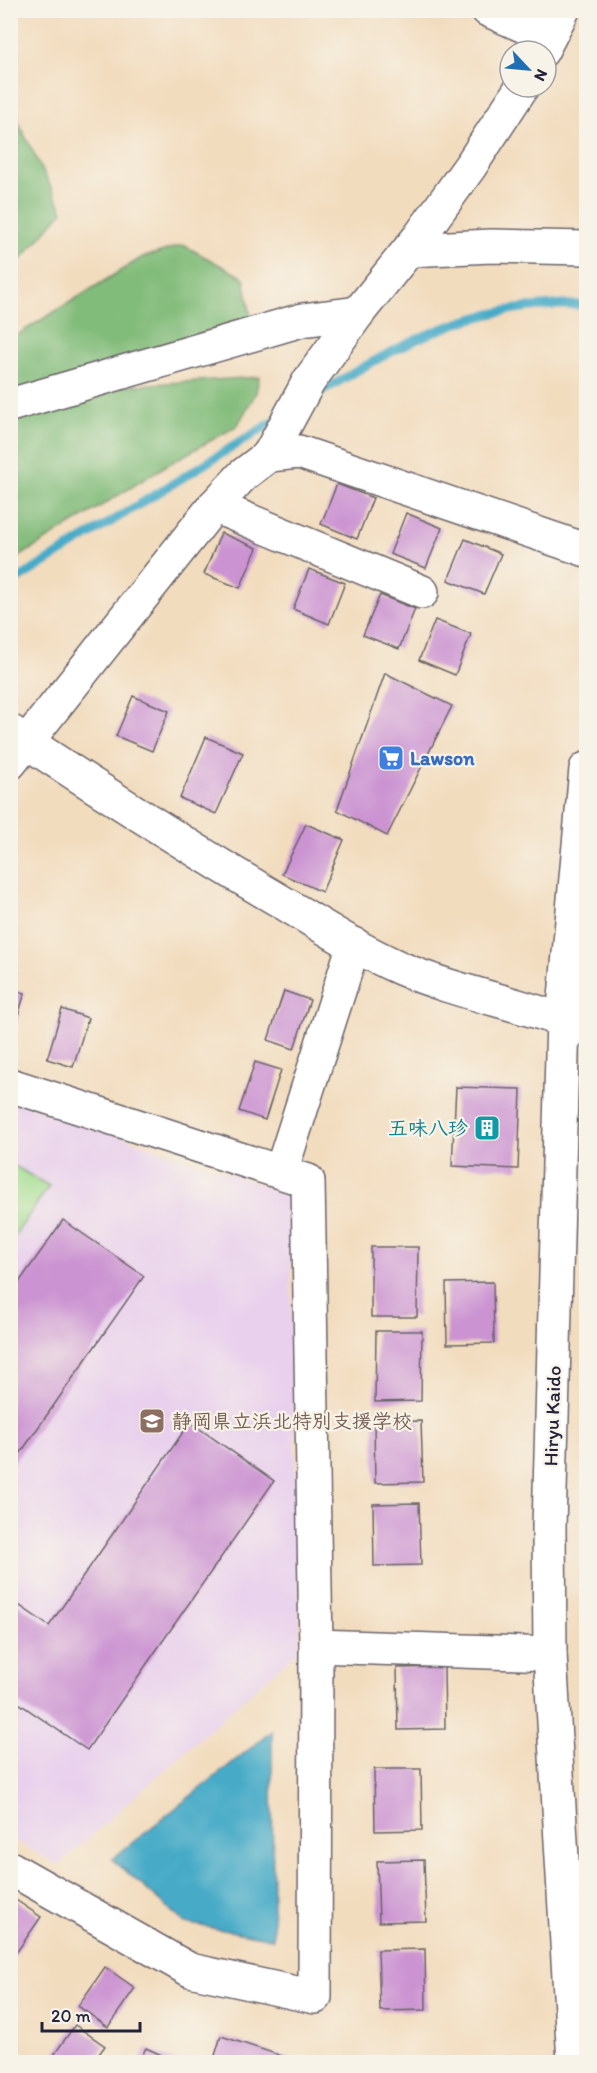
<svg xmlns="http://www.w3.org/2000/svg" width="597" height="2073" font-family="Itim,'Klee One',sans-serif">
	<rect width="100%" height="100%" fill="#f7f3e8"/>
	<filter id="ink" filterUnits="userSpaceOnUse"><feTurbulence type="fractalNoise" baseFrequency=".0167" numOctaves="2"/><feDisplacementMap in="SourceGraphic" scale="12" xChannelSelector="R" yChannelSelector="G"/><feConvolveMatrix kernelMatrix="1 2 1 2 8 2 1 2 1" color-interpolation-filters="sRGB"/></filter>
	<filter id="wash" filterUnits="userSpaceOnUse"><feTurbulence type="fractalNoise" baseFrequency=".008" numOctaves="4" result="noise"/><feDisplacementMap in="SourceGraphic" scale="24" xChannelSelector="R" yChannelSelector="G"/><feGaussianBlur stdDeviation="1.35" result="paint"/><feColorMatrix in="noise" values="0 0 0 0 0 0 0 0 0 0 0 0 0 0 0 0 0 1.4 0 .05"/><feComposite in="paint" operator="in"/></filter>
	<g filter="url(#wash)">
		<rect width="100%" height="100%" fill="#f2dcbe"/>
		<path fill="#e9d1ed" d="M11,1099L289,1194L300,1649L58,1865L11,1838Z"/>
		<path fill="#a3dd90" stroke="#628066" stroke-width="1.5" d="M11,1164L49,1186L11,1241Z"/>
		<g fill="#82bc7a" stroke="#526f5a" stroke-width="1.5">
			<path d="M11,120H17L63,211L11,271Z"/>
			<path d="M183,245L244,278L251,318L11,396V339L141,258Z"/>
			<path d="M259,377L256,393L237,426L167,465L11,562V420L122,386Z"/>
		</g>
		<path fill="#47abc7" stroke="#346681" stroke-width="1.5" d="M272,1731L273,1939L185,1923L112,1859Z"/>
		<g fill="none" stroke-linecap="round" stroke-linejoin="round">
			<g stroke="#47abc7" stroke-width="9">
				<path d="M313,397C405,341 475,301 586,305"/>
				<path d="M10,584L276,420"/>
			</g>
		</g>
		<g id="blocks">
			<g fill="#cb93d2">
				<path d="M337,484L373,498L357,539L321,524Z"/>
				<path d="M406,513L442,528L426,568L390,554Z"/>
				<path d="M221,533L257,548L240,588L204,574Z"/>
				<path d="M465,539L501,554L484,594L448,580Z"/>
				<path d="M309,569L345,583L329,624L293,609Z"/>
				<path d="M380,595L415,609L399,649L363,635Z"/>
				<path d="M435,620L471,634L455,675L419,660Z"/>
				<path d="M385,673L452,706L387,836L337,810Z"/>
				<path d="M133,696L169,711L152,751L116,736Z"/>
				<path d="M206,737L243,753L216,814L180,798Z"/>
				<path d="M306,824L344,840L322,892L282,874Z"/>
				<path d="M10,989L25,993L11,1037H10Z"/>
				<path d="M284,991L310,1000L294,1049L268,1040Z"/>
				<path d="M62,1009L88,1018L73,1067L47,1059Z"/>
				<path d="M255,1062L281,1070L265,1120L239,1111Z"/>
				<path d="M456,1087L521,1089L518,1169L452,1166Z"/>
				<path d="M63,1220L144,1276L10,1468V1295Z"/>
				<path d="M371,1247H418L417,1317H371Z"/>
				<path d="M493,1282L494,1343L447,1344L446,1283Z"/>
				<path d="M376,1331H422L421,1401L375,1402Z"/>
				<path d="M421,1421L423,1482L375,1483L374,1422Z"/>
				<path d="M190,1422L274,1481L87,1750L10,1697V1599L49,1626Z"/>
				<path d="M419,1503L421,1565L374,1566L373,1504Z"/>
				<path d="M444,1667L445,1729L398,1730L397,1668Z"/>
				<path d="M374,1769H421L422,1830L375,1831Z"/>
				<path d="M424,1860L426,1921L379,1922L377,1861Z"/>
				<path d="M10,1896L41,1917L14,1956L10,1953Z"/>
				<path d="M425,1949L426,2010L380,2011L378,1950Z"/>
				<path d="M105,1967L135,1988L108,2027L78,2006Z"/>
				<path d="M75,2025L105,2046L93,2062H49Z"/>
				<path d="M221,2036L300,2062H213Z"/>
				<path d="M146,2048L177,2062H139Z"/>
			</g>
		</g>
	</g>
	<g filter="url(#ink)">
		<use href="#blocks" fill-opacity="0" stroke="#6b6369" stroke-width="1.5"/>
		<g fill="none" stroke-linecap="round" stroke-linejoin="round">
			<g stroke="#6b6369" stroke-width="36">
				<g id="minor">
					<path d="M488,10L549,37"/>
					<path d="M542,51L563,10"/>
					<path d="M409,250L491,246L586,248"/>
					<path d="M10,405L302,320L358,313"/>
					<path d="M269,455L299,452L586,550"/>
					<path d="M214,506L422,592"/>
					<path d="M10,731C98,789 186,846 277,899C317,923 357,949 400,968C460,994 526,1004 586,1029"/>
					<path d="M10,763L214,506L243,475L269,455L309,381L358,313L420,236L471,165L522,87"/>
					<path d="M10,1085L308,1181L316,1646L315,1997L190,1970L10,1868"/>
					<path d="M281,1172L354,944"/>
					<path d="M316,1646L550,1654"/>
				</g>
			</g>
			<g stroke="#6b6369" stroke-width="36">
				<path id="highway" d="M574,2062L550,1654L549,1527L563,1019L586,769"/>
			</g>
			<use href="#minor" stroke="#fff" stroke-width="33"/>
			<use href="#highway" stroke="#fff" stroke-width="33"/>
		</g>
	</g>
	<defs>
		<g id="supermarket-square" transform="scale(1.35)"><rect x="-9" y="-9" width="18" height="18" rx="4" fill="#3f7fe0" stroke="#f7f3e8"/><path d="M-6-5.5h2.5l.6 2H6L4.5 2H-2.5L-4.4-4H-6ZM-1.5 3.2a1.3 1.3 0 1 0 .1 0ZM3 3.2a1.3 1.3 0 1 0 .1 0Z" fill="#fff"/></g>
		<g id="building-square" transform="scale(1.35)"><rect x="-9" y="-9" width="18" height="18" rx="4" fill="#0f9aa8" stroke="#f7f3e8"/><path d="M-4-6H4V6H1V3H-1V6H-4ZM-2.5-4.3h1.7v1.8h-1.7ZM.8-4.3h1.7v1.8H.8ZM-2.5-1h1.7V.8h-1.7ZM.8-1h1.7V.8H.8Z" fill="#fff"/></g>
		<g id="school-square" transform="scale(1.35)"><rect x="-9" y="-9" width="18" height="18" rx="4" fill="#8d6e63" stroke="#f7f3e8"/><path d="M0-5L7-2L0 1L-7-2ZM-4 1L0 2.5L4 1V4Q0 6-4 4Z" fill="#fff"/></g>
	</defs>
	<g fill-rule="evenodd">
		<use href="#supermarket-square" x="391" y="758"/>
		<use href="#building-square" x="487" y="1128"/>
		<use href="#school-square" x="152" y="1421"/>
	</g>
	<g text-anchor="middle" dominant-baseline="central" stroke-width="4.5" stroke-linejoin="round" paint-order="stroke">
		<g font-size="20" font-weight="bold" fill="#366cbe" stroke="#f7f3e8" text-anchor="start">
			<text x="410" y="758">Lawson</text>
		</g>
		<g font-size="20" font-weight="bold" fill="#0d838f" stroke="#f7f3e8" text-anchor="end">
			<text x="468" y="1128">五味八珍</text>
		</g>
		<g font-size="20" fill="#22223b" stroke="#f7f3e8">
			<text transform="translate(552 1416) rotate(-88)">Hiryu Kaido</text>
		</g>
		<g font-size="20" font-weight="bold" fill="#785e54" stroke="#f7f3e8" text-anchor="start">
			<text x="172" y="1421">静岡県立浜北特別支援学校</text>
		</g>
	</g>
	<rect width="597" height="2073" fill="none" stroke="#f7f3e8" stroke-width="36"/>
	<g transform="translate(528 69) rotate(116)"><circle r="28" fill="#f7f3e8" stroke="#a29fa3" stroke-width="1.5"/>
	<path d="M0-4.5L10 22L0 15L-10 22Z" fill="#1f6fb2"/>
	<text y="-9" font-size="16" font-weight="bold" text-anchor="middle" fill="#22223b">N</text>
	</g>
	<path d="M42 2022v9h98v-9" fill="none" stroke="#22223b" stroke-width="3"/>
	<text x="51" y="2022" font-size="18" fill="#22223b" stroke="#f7f3e8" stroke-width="4.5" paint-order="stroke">20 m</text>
</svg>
